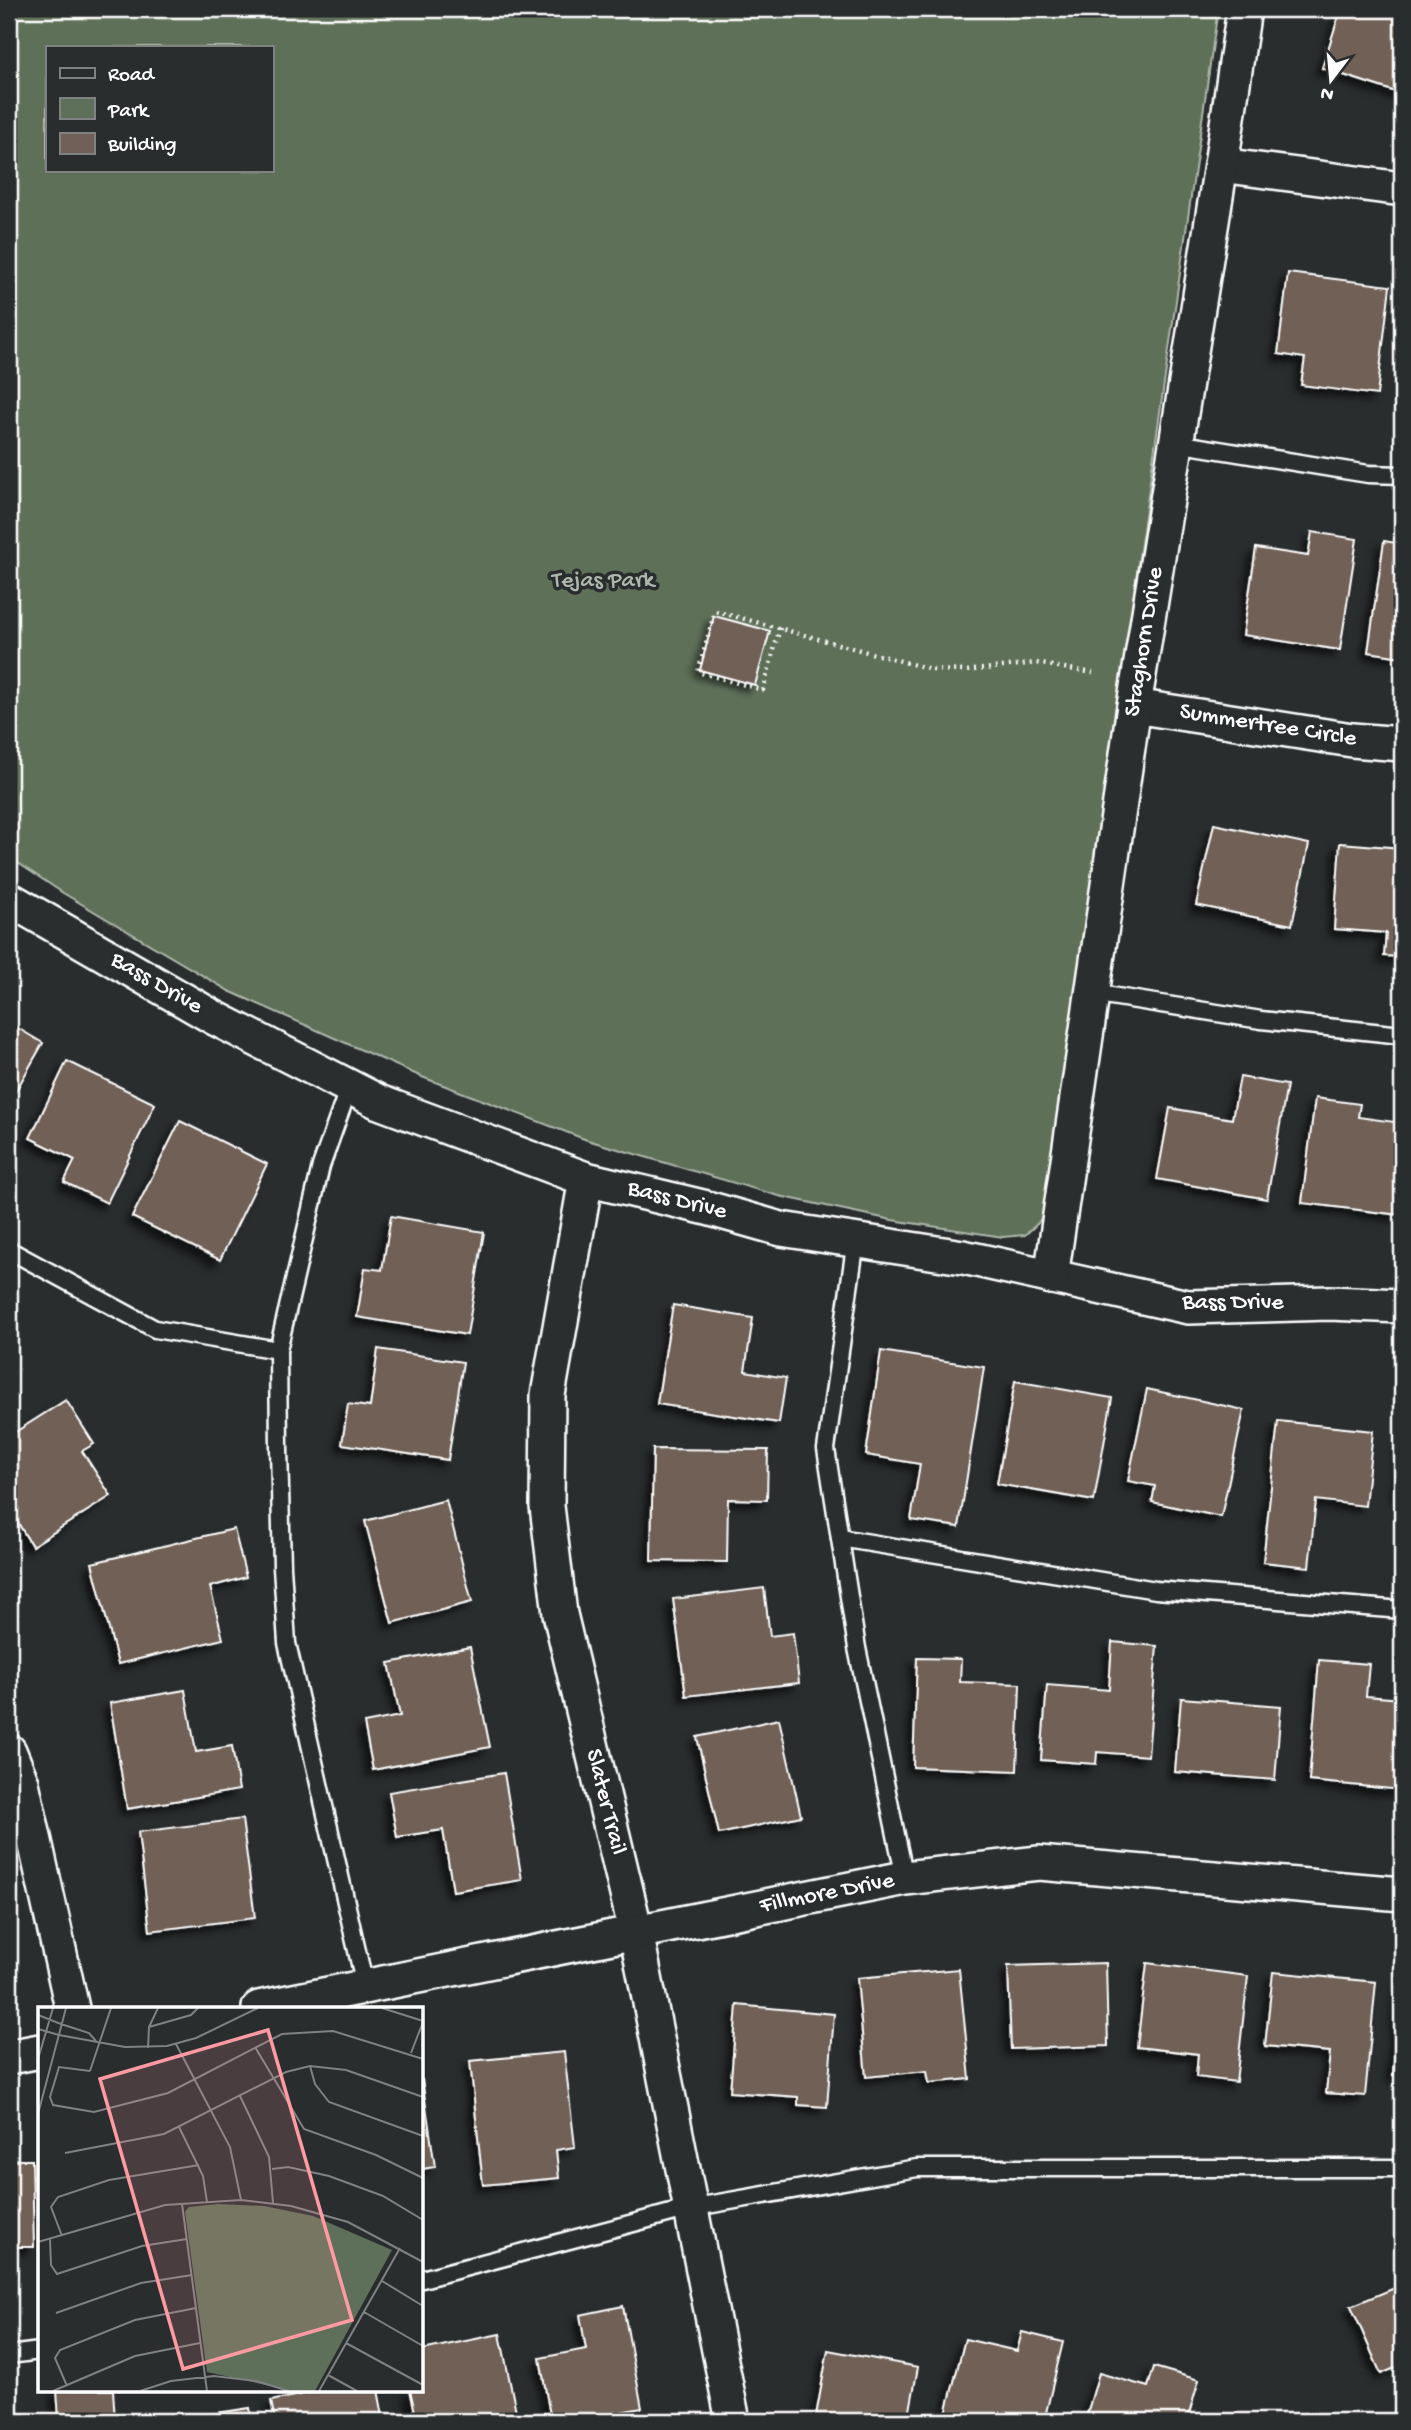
<svg xmlns="http://www.w3.org/2000/svg" width="1411" height="2430" font-family="'Gochi Hand',sans-serif">
	<defs>
		<filter id="shadow"><feDropShadow dx="-6" dy="6" stdDeviation="3.5" flood-color="#0009"/></filter>
	</defs>
	<rect width="100%" height="100%" fill="#2a2d2e"/>
	<filter id="ink" filterUnits="userSpaceOnUse"><feTurbulence type="fractalNoise" baseFrequency=".0143" numOctaves="2"/><feDisplacementMap in="SourceGraphic" scale="14" xChannelSelector="R" yChannelSelector="G"/><feConvolveMatrix kernelMatrix="1 2 1 2 8 2 1 2 1" color-interpolation-filters="sRGB"/></filter>
	<g filter="url(#ink)">
		<path fill="#5e7059" stroke="#aeb8ac" stroke-width="2" fill-rule="evenodd" d="M9,9H1218L1045,1211L1038,1223L1025,1235L1003,1237L892,1220L779,1196L587,1140L422,1077L229,991L63,893L9,857ZM47,47H271V170H47Z"/>
		<g fill="#706057" stroke="#fff" stroke-width="2" filter="url(#shadow)">
			<path d="M1341,9H1402V94L1322,68Z"/>
			<path d="M1288,273L1390,286L1377,395L1301,385L1305,358L1278,354Z"/>
			<path d="M1312,532L1357,539L1340,650L1243,635L1256,548L1308,556Z"/>
			<path d="M1384,541L1402,544V657L1368,652Z"/>
			<path d="M714,616L770,631L755,685L700,670Z"/>
			<path d="M1214,824L1309,844L1292,925L1196,905Z"/>
			<path d="M1340,843L1402,848V957L1384,956L1386,933L1334,929Z"/>
			<path d="M9,1023L43,1043L9,1103Z"/>
			<path d="M67,1061L155,1104L107,1203L64,1182L75,1160L30,1138Z"/>
			<path d="M1240,1077L1287,1085L1267,1199L1157,1179L1170,1108L1232,1119Z"/>
			<path d="M1315,1098L1360,1104L1358,1117L1402,1123L1400,1215L1302,1203Z"/>
			<path d="M180,1121L267,1164L220,1260L132,1217Z"/>
			<path d="M391,1216L484,1232L467,1335L357,1317L365,1268L382,1270Z"/>
			<path d="M673,1305L753,1318L745,1371L786,1378L779,1423L657,1404Z"/>
			<path d="M378,1349L463,1362L448,1460L342,1444L348,1404L370,1407Z"/>
			<path d="M881,1351L984,1367L959,1527L911,1520L920,1464L866,1455Z"/>
			<path d="M1015,1381L1112,1398L1094,1501L997,1484Z"/>
			<path d="M1147,1389L1244,1410L1221,1517L1152,1502L1155,1486L1128,1481Z"/>
			<path d="M66,1400L94,1444L82,1451L111,1496L32,1546L9,1508V1436Z"/>
			<path d="M1278,1421L1373,1431L1365,1506L1316,1500L1309,1567L1263,1562Z"/>
			<path d="M1402,1438V1497L1397,1496Z"/>
			<path d="M653,1449L768,1450L767,1500L728,1499L727,1562L651,1561Z"/>
			<path d="M446,1500L472,1602L392,1623L365,1521Z"/>
			<path d="M234,1529L246,1577L210,1587L223,1639L118,1664L92,1563Z"/>
			<path d="M764,1588L770,1636L793,1633L799,1683L686,1696L673,1599Z"/>
			<path d="M1112,1642L1157,1646L1148,1756L1097,1752L1096,1764L1041,1760L1047,1685L1109,1690Z"/>
			<path d="M470,1647L490,1747L373,1770L364,1723L400,1716L389,1663Z"/>
			<path d="M917,1658L961,1659L960,1682L1020,1684L1017,1771L913,1767Z"/>
			<path d="M1319,1660L1369,1664L1366,1696L1402,1699V1790L1309,1781Z"/>
			<path d="M185,1690L196,1752L232,1746L239,1790L127,1809L110,1703Z"/>
			<path d="M1181,1698L1281,1706L1275,1780L1175,1772Z"/>
			<path d="M779,1719L801,1816L719,1834L697,1737Z"/>
			<path d="M504,1773L522,1880L453,1891L443,1830L397,1837L389,1792Z"/>
			<path d="M242,1819L255,1918L150,1931L138,1832Z"/>
			<path d="M1106,1963L1108,2046L1011,2049L1008,1966Z"/>
			<path d="M1147,1963L1248,1976L1236,2082L1196,2077L1198,2054L1137,2047Z"/>
			<path d="M959,1969L970,2079L929,2083L927,2071L866,2077L857,1978Z"/>
			<path d="M1273,1972L1376,1982L1365,2096L1326,2093L1330,2052L1265,2046Z"/>
			<path d="M1400,1981H1402V2076L1393,2075Z"/>
			<path d="M737,2005L834,2014L827,2107L798,2105V2097L730,2092Z"/>
			<path d="M564,2052L575,2147L556,2150L559,2178L483,2185L470,2061Z"/>
			<path d="M422,2079L435,2167L422,2169Z"/>
			<path d="M9,2160H32L34,2247H9Z"/>
			<path d="M1402,2285V2365L1381,2374L1351,2306Z"/>
			<path d="M623,2306L642,2408L571,2421H551L540,2358L586,2349L580,2315Z"/>
			<path d="M1022,2332L1063,2342L1044,2421H944L965,2339L1017,2351Z"/>
			<path d="M500,2334L518,2421H417L410,2390H422V2350Z"/>
			<path d="M828,2350L918,2367L908,2421H815Z"/>
			<path d="M1154,2367L1199,2380L1187,2421H1085L1099,2373L1148,2387Z"/>
			<path d="M57,2390H113L115,2421H17L59,2418Z"/>
			<path d="M323,2390H378L384,2421H275L271,2401Z"/>
			<path d="M250,2408L252,2421H165Z"/>
		</g>
		<g fill="none" stroke-linecap="round" stroke-linejoin="round">
			<g stroke="#fff" stroke-width="21">
				<g id="service">
					<path d="M1176,443L1368,474L1402,475"/>
					<path d="M1092,993L1261,1020L1402,1035"/>
					<path d="M349,1087L321,1166L278,1350L279,1448L282,1567L287,1643L365,1986"/>
					<path d="M856,1240L826,1449L857,1648L905,1878"/>
					<path d="M9,1250L155,1329L278,1350"/>
					<path d="M840,1538L1156,1590L1402,1610"/>
					<path d="M422,2279L690,2208L917,2168H1402"/>
					<path d="M9,2355L40,2351"/>
				</g>
			</g>
			<g stroke="#fff" stroke-width="38">
				<g id="minor">
					<path d="M1221,165L1402,189"/>
					<path d="M1134,706L1352,740L1402,744"/>
					<path d="M9,899L213,1017L379,1102L586,1179L707,1208L781,1229L963,1257L1188,1307L1329,1303L1402,1306"/>
					<path d="M586,1179L548,1395L547,1506L560,1614L636,1932L733,2421"/>
					<path d="M1051,1277L1134,706L1221,165L1244,9"/>
					<path d="M9,1751L22,1783L72,2008"/>
					<path d="M259,2008L905,1878L1039,1863L1402,1894"/>
					<path d="M9,2057L40,2051"/>
				</g>
			</g>
			<path stroke="#fff" stroke-width="4.5" stroke-dasharray="2 5" stroke-linecap="butt" d="M780,628L763,690L698,672L715,611L934,670L966,671L1036,663L1093,673"/>
			<use href="#service" stroke="#2a2d2e" stroke-width="16"/>
			<use href="#minor" stroke="#2a2d2e" stroke-width="33"/>
		</g>
	</g>
	<g text-anchor="middle" dominant-baseline="central" stroke-width="7" stroke-linejoin="round" paint-order="stroke">
		<g font-size="24" fill="#aeb8ac" stroke="#2a2d2e">
			<text x="603" y="581">Tejas Park</text>
		</g>
		<g font-size="24" fill="#fff" stroke="#2a2d2e">
			<text transform="translate(1145 642) rotate(-81)">Staghorn Drive</text>
			<text transform="translate(1268 726) rotate(9)">Summertree Circle</text>
			<text transform="translate(156 984) rotate(30)">Bass Drive</text>
			<text transform="translate(677 1201) rotate(14)">Bass Drive</text>
			<text x="1233" y="1303">Bass Drive</text>
			<text transform="translate(605 1802) rotate(76)">Slater Trail</text>
			<text transform="translate(827 1894) rotate(-11)">Fillmore Drive</text>
		</g>
	</g>
	<g transform="translate(38 2007)">
		<rect width="385" height="385" fill="#2a2d2e"/>
		<path d="M180,197L226,199L275,209L354,243L277,384H255L169,365L147,205L151,200Z" fill="#5e7059"/>
		<path fill="none" stroke="#7f8182" stroke-width="2" d="M344,1L385,14M0,8L23,17M23,17L51,26L58,34M111,20L153,8L160,1M0,22L21,28M21,28L87,40L129,39L158,31L220,1M138,37L192,140L203,193M217,40L266,122L338,148L385,171M110,41L111,20L120,1M373,46L385,15M0,52L15,1M272,59L277,77L291,95L385,129M52,64L21,60L12,90L15,98L56,105L130,86L244,27L295,24L385,52M52,64L73,1M202,89L231,150L235,196M0,107L28,1M141,120L165,169L169,195M27,146L126,127L248,65L272,59L308,63L385,90M234,162L250,160L291,169L345,189L385,213M144,197L169,384M24,229L13,200L20,190L71,173L161,158M12,232L13,258L19,267L104,239L149,232M0,235L127,198L203,193L253,199L310,215L385,255M344,274L385,299M326,305L385,339M18,306L103,276L154,268M308,336L385,378M290,368L319,384M29,379L17,351L22,343L97,313L158,301M15,384L97,349L162,336M102,384L133,374L176,369L218,374L251,384M281,384L362,241"/>
		<path fill="#ff9aa2" fill-opacity="0.15" stroke="#ff9aa2" stroke-width="3.5" d="M230,23L314,313L145,362L62,72Z"/>
		<rect width="385" height="385" fill="none" stroke="#fff" stroke-width="3.5"/>
	</g>
	<rect width="1411" height="2430" fill="none" stroke="#2a2d2e" stroke-width="35"/>
	<rect x="18" y="18" width="1376" height="2395" fill="none" stroke="#fff" stroke-width="2.5" filter="url(#ink)"/>
	<rect x="46" y="46" width="228" height="126" fill="#2a2d2e" stroke="#7f8182" stroke-width="2"/>
	<rect x="60" y="68" width="35" height="10" fill="#2a2d2e" stroke="#7f8182" stroke-width="2"/>
	<text x="108" y="80" font-size="21" fill="#ffffff">Road</text>
	<rect x="60" y="98" width="35" height="21" fill="#5e7059" stroke="#7f8182" stroke-width="2"/>
	<text x="108" y="116" font-size="21" fill="#ffffff">Park</text>
	<rect x="60" y="133" width="35" height="21" fill="#706057" stroke="#7f8182" stroke-width="2"/>
	<text x="108" y="150" font-size="21" fill="#ffffff">Building</text>
	<g transform="translate(1331 80) rotate(196)" stroke="#2a2d2e" stroke-width="5" paint-order="stroke">
	<path d="M0-5L12 26L0 18L-12 26Z" fill="#ffffff"/>
	<text y="-10" font-size="19" font-weight="bold" text-anchor="middle" fill="#ffffff">N</text>
	</g>
</svg>
